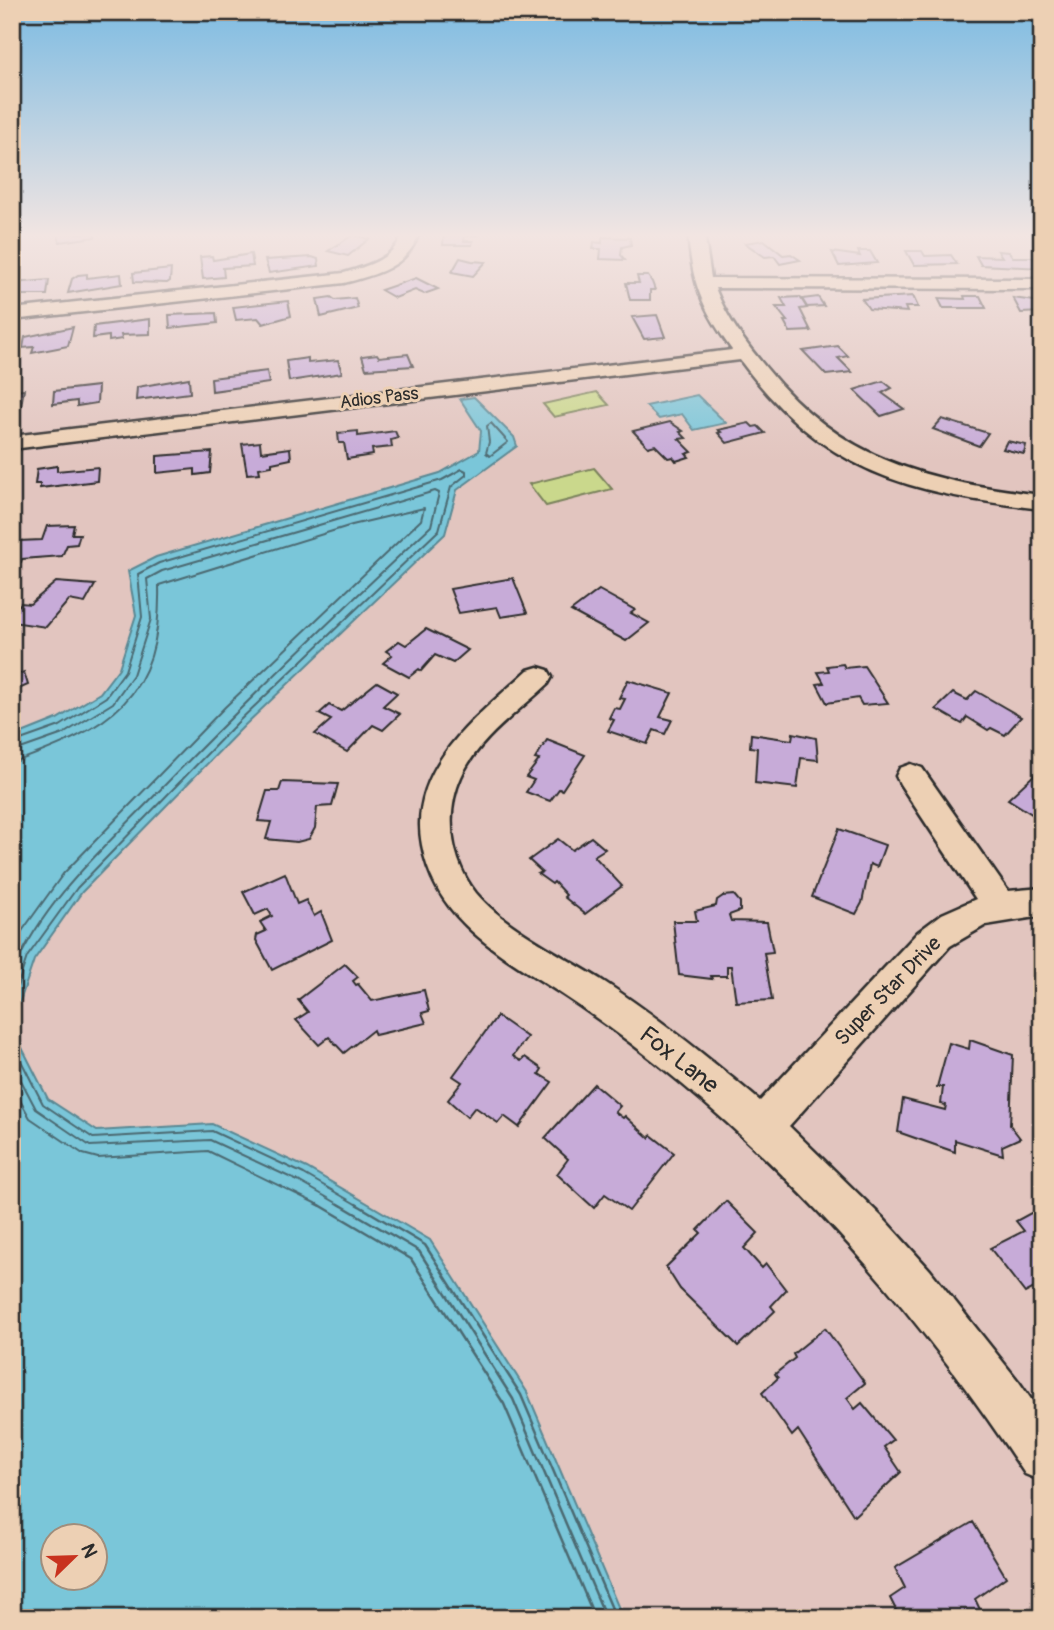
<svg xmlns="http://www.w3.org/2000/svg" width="1054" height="1630" font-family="Pangolin,sans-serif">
	<rect width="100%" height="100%" fill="#e2c5bf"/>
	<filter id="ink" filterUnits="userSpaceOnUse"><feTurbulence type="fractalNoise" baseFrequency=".0143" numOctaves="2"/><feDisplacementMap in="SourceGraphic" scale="14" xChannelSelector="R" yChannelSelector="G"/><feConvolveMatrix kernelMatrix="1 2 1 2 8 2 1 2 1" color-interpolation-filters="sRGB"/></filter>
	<g filter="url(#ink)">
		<g fill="#cad88c" stroke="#7a825c" stroke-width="2">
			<path d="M597,392L609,405L554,417L543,404Z"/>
			<path d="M594,468L612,489L546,506L529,484Z"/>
		</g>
		<g fill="#7ac6d9" stroke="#5a8893" stroke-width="2" fill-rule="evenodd">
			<path d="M697,395L726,423L694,430L682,414L659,419L646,406Z"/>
			<path d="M474,397L514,437L517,446L457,490L445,534L244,726L82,892L34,960L12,1025V737L57,719L100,693L119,668L136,615L128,571L156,557L440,473L479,451L481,431L460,399Z"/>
			<path d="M12,1028L48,1099L97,1131L212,1124L307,1168L430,1240L527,1392L623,1618H12ZM52,1536H94V1578H52Z"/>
		</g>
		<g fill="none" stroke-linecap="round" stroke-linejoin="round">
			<g stroke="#4b6971" stroke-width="2">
				<path d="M491,423L508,442L490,456L486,453L489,442L487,426Z"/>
				<path d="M12,743L60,726L106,697L125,671L142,617L138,574L159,563L442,480L462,469L466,471V475L451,487L439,530L239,721L77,888L27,957L12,1002"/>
				<path d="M12,752L63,734L113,703L133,675L151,619L147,579L162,571L435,491L439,493L431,526C339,612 248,699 161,789C105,847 44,899 12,974"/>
				<path d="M12,763C110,728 162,699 159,585L352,525L424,508L421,520L225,707L63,874L12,945"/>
				<path d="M12,1043L43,1104L93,1138L212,1131L304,1174L359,1206"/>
				<path d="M12,1063L36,1109L90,1146L210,1140L300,1182L342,1206"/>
				<path d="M12,1086L30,1118L83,1154L98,1158L208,1151L321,1206"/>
			</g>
			<g stroke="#4b6971" stroke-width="2.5">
				<path d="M318,1204L411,1259L504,1404L595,1618"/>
				<path d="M339,1204L419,1251L513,1399L606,1618"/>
				<path d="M356,1204L425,1245L521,1395L616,1618"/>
			</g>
		</g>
		<g fill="#c7abd8" stroke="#2b2b2b" stroke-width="2">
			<path d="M57,233H94L95,237L60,242Z"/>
			<path d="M449,233H479V235L465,236L464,241H473L472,245H443L444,235Z"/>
			<path d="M353,235L369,239L348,256L328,251Z"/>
			<path d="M602,237L630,238L631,245L622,247L621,255L625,260L600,259L601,249H593L594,242L602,243Z"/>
			<path d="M764,240L783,255L791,254L800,260L780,264L774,256L765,257L745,243Z"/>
			<path d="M858,251H870L877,263L839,266L832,252L860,256Z"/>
			<path d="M906,251H922L925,256L951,255L957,264L914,265Z"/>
			<path d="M998,251L1009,252L1013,257H1033L1042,268L981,265L976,256L1002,257Z"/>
			<path d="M251,254L253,266L223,268L224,277L203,279L200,257L212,256L213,260Z"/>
			<path d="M312,257L318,259L319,266L269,273L265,260Z"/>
			<path d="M460,258L472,261L486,262L473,276L452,272Z"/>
			<path d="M171,269L170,281L167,283L134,282L133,273Z"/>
			<path d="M87,274V278L121,274L122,284L68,293L72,279L78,275Z"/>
			<path d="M637,276H648L652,282L655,290H650V300H630L626,283H639Z"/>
			<path d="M416,278L438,289L424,294L415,290L395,298L381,290Z"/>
			<path d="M49,280L47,295H12V283Z"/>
			<path d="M913,296L918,307H905L907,312L869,309L862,299Z"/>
			<path d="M964,296H980L986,308H943L938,298L965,299Z"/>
			<path d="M331,297L335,300L355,298L358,308L321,317L317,299Z"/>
			<path d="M800,297L807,308L800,309L811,331L790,332L784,321H787L776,307H786L781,298Z"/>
			<path d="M818,297L824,306L807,307L802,299Z"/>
			<path d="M1013,298L1042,302V312L1021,313Z"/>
			<path d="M288,301L291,316L263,324L258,318L236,320L233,307Z"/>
			<path d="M216,313L217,323L170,328L169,315Z"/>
			<path d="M657,315L665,337L644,339L632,317Z"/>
			<path d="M150,319V334L121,335L122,339L109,341V336L93,338L94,326Z"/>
			<path d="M73,327L68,346L32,353L34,347L23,348L25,337Z"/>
			<path d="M838,346L848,356L838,358L852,372L826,375L803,351Z"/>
			<path d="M377,354L379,357L408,354L413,366L366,369L362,356Z"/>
			<path d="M308,358V363L338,360L342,373L289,381L286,361Z"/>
			<path d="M267,371L269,383L212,391L211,378Z"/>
			<path d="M189,378L190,393L136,400L137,387Z"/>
			<path d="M883,381L892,388L882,393L904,409L881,416L854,390Z"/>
			<path d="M98,386L97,403L77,406V401L53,404L54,391Z"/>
			<path d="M24,389L20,411L12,412V390Z"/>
			<path d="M942,419L988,433L979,446L933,429Z"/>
			<path d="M670,422L683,431L680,432L686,438L679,439L692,452L686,454L689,457L676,461L673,457L668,458L655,445L648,447L633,431Z"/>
			<path d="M749,423L753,427L758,426L765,433L727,443L718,433L721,432L718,430Z"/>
			<path d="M358,431V436L395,431L398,438L391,440L392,447L372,449L373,455L347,459L344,443H339L338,433Z"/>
			<path d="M1007,441L1026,445L1024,454L1003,449Z"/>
			<path d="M260,442L261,452L290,448L291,459L272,463V466L259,468L260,473L247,474L242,444Z"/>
			<path d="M212,452L210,473L195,475V469L157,473V456Z"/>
			<path d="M57,466V471L98,467L97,481L40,488V484H35L37,469Z"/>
			<path d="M74,525L72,534H80L77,544L67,545L62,556L22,559L21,562L12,563L18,541L42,540L47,526Z"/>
			<path d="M513,578L527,613L501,617L497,607L459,613L450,589Z"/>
			<path d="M56,582L95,585L85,603L69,600L46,627L12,622V613L21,603L30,604Z"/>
			<path d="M599,590L635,610L631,613L649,623L626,641L571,611Z"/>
			<path d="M426,629L468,650L453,663L435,655L421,671L419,669L409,677L383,663L392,655L386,651L399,641L406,645Z"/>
			<path d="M843,664L845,668L864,666L888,703L862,705L858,698L827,703L817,684L824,683L818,672L829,671L827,666Z"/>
			<path d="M24,672L28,685L12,692V676Z"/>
			<path d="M628,680L672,693L660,717L672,720L665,734L654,730L647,744L608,731L614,720L609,718L614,708L620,709L625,699L619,698Z"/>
			<path d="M377,682L397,693L383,706L400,714L383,730L373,725L347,752L315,734L331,720L319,714L329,705L341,711Z"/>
			<path d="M976,691L1021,717L1005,735L991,728L988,730L967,717L962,724L936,709L953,693L967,700Z"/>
			<path d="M793,733L816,738L818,760L801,758L797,788L755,783L757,748L750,747L751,734L792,740Z"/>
			<path d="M547,740L585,755L562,790L559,789L550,801L526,792L534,780L526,777L539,760L535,759Z"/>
			<path d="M1035,774L1042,779V811L1035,816L1008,799Z"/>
			<path d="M282,782L338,784L332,806L317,807L315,828L309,839L297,842L266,839L271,822L258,821L267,791H279Z"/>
			<path d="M839,829L885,845L877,867L870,864L862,903L856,914L812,897Z"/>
			<path d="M591,837L605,849L594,856L622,886L585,914L564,897L566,895L554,882L552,884L538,874L542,872L529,860L558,839L572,850Z"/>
			<path d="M285,873L297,904L306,900L314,916L321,912L332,940L272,970L256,940L257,935L266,931L260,922L272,916L268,909L255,915L243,892Z"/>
			<path d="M734,895L740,902V911L729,915L731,921L767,922L773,952L764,953L772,1000L736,1002L731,966H727V976H711L712,979L679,975L673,921H697L695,911L716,906L717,900L723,896Z"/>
			<path d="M345,964L358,977L353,981L356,985L358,984L372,1001L424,990L429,1011L422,1013L426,1023L375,1035L373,1030L344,1053L329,1037L319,1045L296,1020L308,1012L298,1000Z"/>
			<path d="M497,1016L527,1037L513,1056L521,1061L525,1057L542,1069L539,1074L552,1082L519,1127L504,1116L498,1123L475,1107L467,1117L448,1100L462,1082L453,1076Z"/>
			<path d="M970,1040L1013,1055L1010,1125L1020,1138L1002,1146L1003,1155L955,1140V1152L898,1132L903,1099L945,1110L946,1105L941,1104L943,1087H937L949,1043L969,1049Z"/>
			<path d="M594,1084L620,1106L615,1112L623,1118L625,1116L649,1138L651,1135L674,1153L629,1211L605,1194L594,1208L557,1174L568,1159L545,1138Z"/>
			<path d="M726,1201L758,1233L744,1248L762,1268L766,1264L786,1290L771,1306L775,1311L738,1346L680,1289L666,1267L701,1233L698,1230Z"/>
			<path d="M1042,1207V1284L1025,1293L990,1248L1024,1231L1016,1221Z"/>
			<path d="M825,1328L865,1383L847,1398L855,1409L862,1403L893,1440L884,1447L901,1472L854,1516L798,1430L792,1436L762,1393L778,1378L775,1374L795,1358L793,1354Z"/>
			<path d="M973,1522L1006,1577L975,1599L984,1618H900L890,1598L905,1588L895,1568Z"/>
		</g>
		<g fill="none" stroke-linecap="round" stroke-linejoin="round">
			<g stroke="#2b2b2b" stroke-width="5">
				<g id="minor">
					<path d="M403,233H419C408,267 375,275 344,283L12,320V309L344,273C368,266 394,259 403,233Z"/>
					<path d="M688,233H704L711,278L1042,279V289L715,288C727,319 746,344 767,369C842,461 929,482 1042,495V509C907,493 824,473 740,360L12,449V436L732,350C702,308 692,284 688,233Z"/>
					<path d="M538,667L548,670L552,677L548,684C518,712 478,739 461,777C444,815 451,861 476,893C505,928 564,956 603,981C658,1017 709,1058 760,1101L918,932L942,914L976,899L900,784L896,776L900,768L911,764L922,768L1008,891L1042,888V916L986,925L950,946L789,1126L882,1217L930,1270L1019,1382L1042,1415V1481L1025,1474C906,1293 758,1129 578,1005C515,961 437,929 422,845C407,767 478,716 528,670Z"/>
				</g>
			</g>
			<use href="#minor" fill="#edd0b4" fill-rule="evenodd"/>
		</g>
	</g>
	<linearGradient id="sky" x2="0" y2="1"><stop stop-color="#7cbbe2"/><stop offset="0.51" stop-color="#f2e5e2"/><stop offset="1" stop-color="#f2e5e2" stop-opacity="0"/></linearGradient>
	<rect width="1054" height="461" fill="url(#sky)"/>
	<g text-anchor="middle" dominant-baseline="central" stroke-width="6" stroke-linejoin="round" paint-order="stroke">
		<g font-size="18" fill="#2b2b2b" stroke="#edd0b4">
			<text transform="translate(379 398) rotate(-7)">Adios Pass</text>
		</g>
		<g font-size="21" fill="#2b2b2b" stroke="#edd0b4">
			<text transform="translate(888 991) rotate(-46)">Super Star Drive</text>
		</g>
		<g font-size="24" fill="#2b2b2b" stroke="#edd0b4">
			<text transform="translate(679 1060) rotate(38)">Fox Lane</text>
		</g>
	</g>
	<rect width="1054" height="1630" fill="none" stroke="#edd0b4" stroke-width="42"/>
	<rect x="21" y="21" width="1012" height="1588" fill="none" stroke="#2b2b2b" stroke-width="2.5" filter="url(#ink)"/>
	<g transform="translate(74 1557) rotate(67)"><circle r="33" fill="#edd0b4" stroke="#9f8e7d" stroke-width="2"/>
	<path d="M0-5L12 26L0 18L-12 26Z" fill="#c8321e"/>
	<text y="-10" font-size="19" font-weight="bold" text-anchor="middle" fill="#2b2b2b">N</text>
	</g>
</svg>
